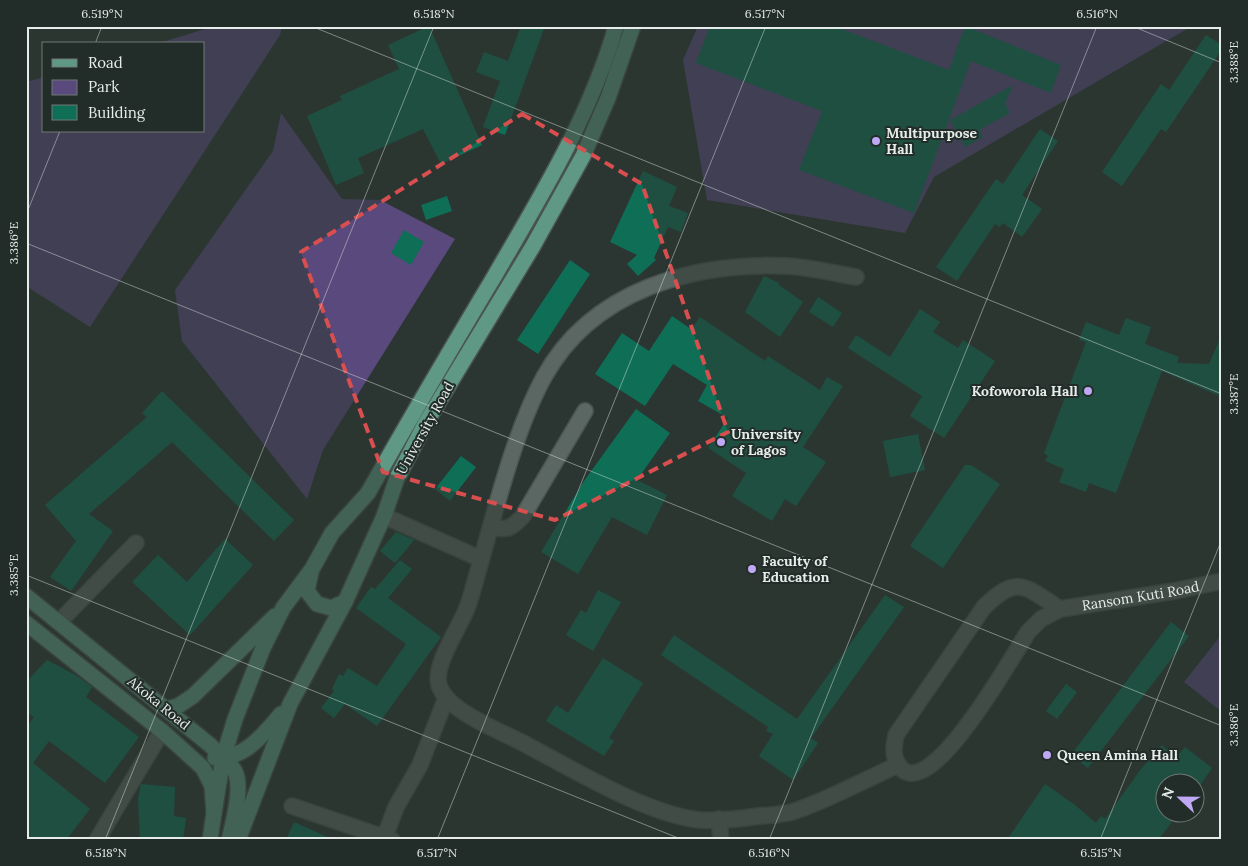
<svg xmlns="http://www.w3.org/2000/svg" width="1248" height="866" font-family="Lora,serif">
	<rect width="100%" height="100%" fill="#2b3632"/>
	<g fill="#59497c">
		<path d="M215,26H282L280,35L90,327L26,286V82L44,77V131H204V44H156Z"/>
		<path d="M698,26H1192L934,177L905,233L707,200L683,60Z"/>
		<path d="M281,113L342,199L380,200L455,239L323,450L307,499L182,341L175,290L273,151Z"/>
		<path d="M1222,634V712L1184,682Z"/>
	</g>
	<g fill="#0e6e56">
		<path d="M429,26L482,145L441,164L423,129L358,158L364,173L336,185L307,116L342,100L340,96L399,69L388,45Z"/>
		<path d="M521,26H545L505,135L483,127L500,81L476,72L484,52L508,61Z"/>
		<path d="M710,26H834L949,70L965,26L1061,65L1051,93L971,61L914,213L799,170L822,111L696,63Z"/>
		<path d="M1206,35L1222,45V49L1166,132L1161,129L1122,186L1102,172L1161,84L1169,90Z"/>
		<path d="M1013,85L1005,104L1010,113L979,130L983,137L965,147L950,120Z"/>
		<path d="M1040,129L1058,141L1022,195L1042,209L1022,237L1003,223L1000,227L995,224L957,281L936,267L996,179L1003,184Z"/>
		<path d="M643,171L677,187L669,206L688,213L681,232L668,227L654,258L656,260L638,276L627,264L637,255L610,242Z"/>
		<path d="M447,196L452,211L426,220L421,205Z"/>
		<path d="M404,230L424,242L411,265L391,253Z"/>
		<path d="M570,260L590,274L538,354L517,340Z"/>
		<path d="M764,276L779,283V285L803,302L780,337L745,312Z"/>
		<path d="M818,297L842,313L833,327L809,312Z"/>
		<path d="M920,309L940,322L933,332L958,348L963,340L995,361L944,438L910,416L922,396L848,348L856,335L890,357Z"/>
		<path d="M672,316L691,329L700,317L765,361L768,356L820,390L827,377L843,386L803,447L826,462L796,506L785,499L772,521L732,496L746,473L708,448L728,418L698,401L707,385L673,364L645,406L595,374L622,333L649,351Z"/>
		<path d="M1126,318L1151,327L1145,344L1179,357L1177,363L1209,364L1222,334V397L1162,371L1116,493L1089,483L1086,492L1059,482L1064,469L1045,461L1048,456L1044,453L1086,342L1079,340L1086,322L1119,335Z"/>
		<path d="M162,391L294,520L274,541L172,442L89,514L113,531L71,591L50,577L76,541L45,505L147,417L142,413Z"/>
		<path d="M636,409L670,433L637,480L667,495L647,535L612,517L578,574L541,552L584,481Z"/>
		<path d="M918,434L925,470L890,477L883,441Z"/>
		<path d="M461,456L476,467L450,501L435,489Z"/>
		<path d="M965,465H971L1000,484L943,568L910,546Z"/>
		<path d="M396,532L414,540L395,563L380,551Z"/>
		<path d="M225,539L253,565L190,635L132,582L158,555L187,582Z"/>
		<path d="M400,560L412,569L388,598L441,637L377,726L345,704L334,718L321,708L334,691L332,689L339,674L343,676L348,668L377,686L406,644L356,608L371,587L375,589Z"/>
		<path d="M598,590L621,602L593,651L566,635L581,610L586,613Z"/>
		<path d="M885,595L904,607L811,738L818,743L793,780L759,756L773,734L766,731L768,727L661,655L674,635L797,719Z"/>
		<path d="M1171,622L1189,636L1088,768L1071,755Z"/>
		<path d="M603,658L643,683L609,738L614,741L604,756L546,721L556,705L568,713Z"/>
		<path d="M47,660L77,676L92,687L86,697L139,737L105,783L49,741L33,763L90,809L66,840H32L26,835V728L34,717L26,712V682Z"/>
		<path d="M1066,684L1077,692L1057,719L1046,711Z"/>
		<path d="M1162,745L1176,758L1185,747L1212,768L1201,784H1166V814H1178L1158,840H1007L1045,784L1075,805L1096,823L1101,816L1105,819L1141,769Z"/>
		<path d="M141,784L175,787L174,816L186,818L183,840H140L138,798Z"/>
		<path d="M294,822L334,840H286Z"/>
	</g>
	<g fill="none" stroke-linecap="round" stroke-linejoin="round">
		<g stroke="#4a5450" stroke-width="18">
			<g id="minor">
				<path d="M856,277C833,273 809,267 786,266C693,262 592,290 544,377C515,430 496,508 479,568C475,581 472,595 467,608C460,627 433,665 439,685C447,711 498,730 521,742C569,767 647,815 700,820C719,821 740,819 759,816C771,815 784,815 795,811C830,799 864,780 898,765"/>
				<path d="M384,516L481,559"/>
				<path d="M491,527C507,531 512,528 523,516L585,411"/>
				<path id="s1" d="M1060,609C1024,586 1018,574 984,607L896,735C894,745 892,755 898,764C926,813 1016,650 1028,632L1041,619L1060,609L1174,591L1222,581"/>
				<path d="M59,622L136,543"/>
				<path d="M292,806L392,840"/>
				<path d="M719,819L721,840"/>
				<path d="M385,836L396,807L420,765L446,698"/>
				<path d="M97,840L162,731"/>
			</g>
		</g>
		<g stroke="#4a5450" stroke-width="18">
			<g id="major">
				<path d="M311,572L307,591L317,604L331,608L345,602"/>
				<path d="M26,596L210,745C218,753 232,763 236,774C242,790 233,823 229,840"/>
				<path d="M26,623L162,731L203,768L212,786L214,813L210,840"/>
				<path d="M167,709L178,706L193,696L275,616"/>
				<path d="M215,758C245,759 263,735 281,714"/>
				<path d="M214,813L223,758L235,719L263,648L283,608L312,569L332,533L368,493C409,420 451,349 494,277C541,196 590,117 616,26"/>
				<path d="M238,840L290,704L345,602L384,516L397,478L425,424L533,246L583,156L608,98L633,26"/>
			</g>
		</g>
		<use href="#minor" stroke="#5b6762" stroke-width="15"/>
		<use href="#major" stroke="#5f9884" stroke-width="15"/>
	</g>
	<path d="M0 0H1248V866H0ZM522,114L642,184L728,432L555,520L383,472L301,252Z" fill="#2b3632" fill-opacity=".55" fill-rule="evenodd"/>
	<path fill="none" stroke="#d94f4f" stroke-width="4" stroke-dasharray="10 6" stroke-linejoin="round" d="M522,114L642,184L728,432L555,520L383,472L301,252Z"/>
	<path fill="none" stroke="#e5ece9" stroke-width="1" stroke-opacity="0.45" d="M311,26L1222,394M1132,26L1222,63M95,44L102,26M26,215L60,131M26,243L1222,726M26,575L683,840M105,840L434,26M437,840L766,26M769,840L1097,26M1100,840L1222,539"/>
	<g fill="#bfa9f4" stroke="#222c28" stroke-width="2">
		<circle cx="876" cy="141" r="5"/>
		<circle cx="1088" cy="391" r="5"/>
		<circle cx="721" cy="442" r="5"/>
		<circle cx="752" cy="569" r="5"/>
		<circle cx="1047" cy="755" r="5"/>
	</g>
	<g text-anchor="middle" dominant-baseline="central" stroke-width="4" stroke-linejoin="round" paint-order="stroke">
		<g font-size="14" font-weight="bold" fill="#e5ece9" stroke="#222c28" text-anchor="start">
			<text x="886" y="133">Multipurpose<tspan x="886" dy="16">Hall</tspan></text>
			<text x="1078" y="391" text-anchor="end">Kofoworola Hall</text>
			<text x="731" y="434">University<tspan x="731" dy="16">of Lagos</tspan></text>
			<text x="762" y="561">Faculty of<tspan x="762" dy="16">Education</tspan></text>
			<text x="1057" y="755">Queen Amina Hall</text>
		</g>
		<g font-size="14" fill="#e5ece9" stroke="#222c28">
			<text transform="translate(425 428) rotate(-61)">University Road</text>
			<text stroke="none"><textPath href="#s1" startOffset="599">Ransom Kuti Road</textPath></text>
			<text transform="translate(159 703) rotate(39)">Akoka Road</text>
		</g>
	</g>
	<rect width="1248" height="866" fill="none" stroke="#222c28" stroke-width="55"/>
	<rect x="42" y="42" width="162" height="90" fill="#222c28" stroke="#707975"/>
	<rect x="52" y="59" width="25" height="8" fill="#5f9884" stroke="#707975"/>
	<text x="88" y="68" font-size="15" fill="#e5ece9">Road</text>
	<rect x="52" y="80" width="25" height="15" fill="#59497c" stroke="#707975"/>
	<text x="88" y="92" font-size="15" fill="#e5ece9">Park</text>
	<rect x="52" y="105" width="25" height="15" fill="#0e6e56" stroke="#707975"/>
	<text x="88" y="118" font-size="15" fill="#e5ece9">Building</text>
	<g transform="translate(1180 798) rotate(292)"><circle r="24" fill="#222c28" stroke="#707975"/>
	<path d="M0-4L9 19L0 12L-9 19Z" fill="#bfa9f4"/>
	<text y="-8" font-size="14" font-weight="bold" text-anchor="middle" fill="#e5ece9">N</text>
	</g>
	<rect x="28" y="28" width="1192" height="810" fill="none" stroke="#e5ece9" stroke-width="2"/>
	<g font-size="12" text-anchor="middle" fill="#e5ece9">
		<text x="102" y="18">6.519°N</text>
		<text x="434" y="18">6.518°N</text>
		<text x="765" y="18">6.517°N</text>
		<text x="1097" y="18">6.516°N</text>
		<text transform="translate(1234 62) rotate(-90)" y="4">3.388°E</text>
		<text transform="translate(14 243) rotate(-90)" y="4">3.386°E</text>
		<text transform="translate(1234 394) rotate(-90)" y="4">3.387°E</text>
		<text transform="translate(14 575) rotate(-90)" y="4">3.385°E</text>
		<text transform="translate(1234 725) rotate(-90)" y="4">3.386°E</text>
		<text x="106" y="857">6.518°N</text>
		<text x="437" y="857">6.517°N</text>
		<text x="769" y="857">6.516°N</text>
		<text x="1101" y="857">6.515°N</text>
	</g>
</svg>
